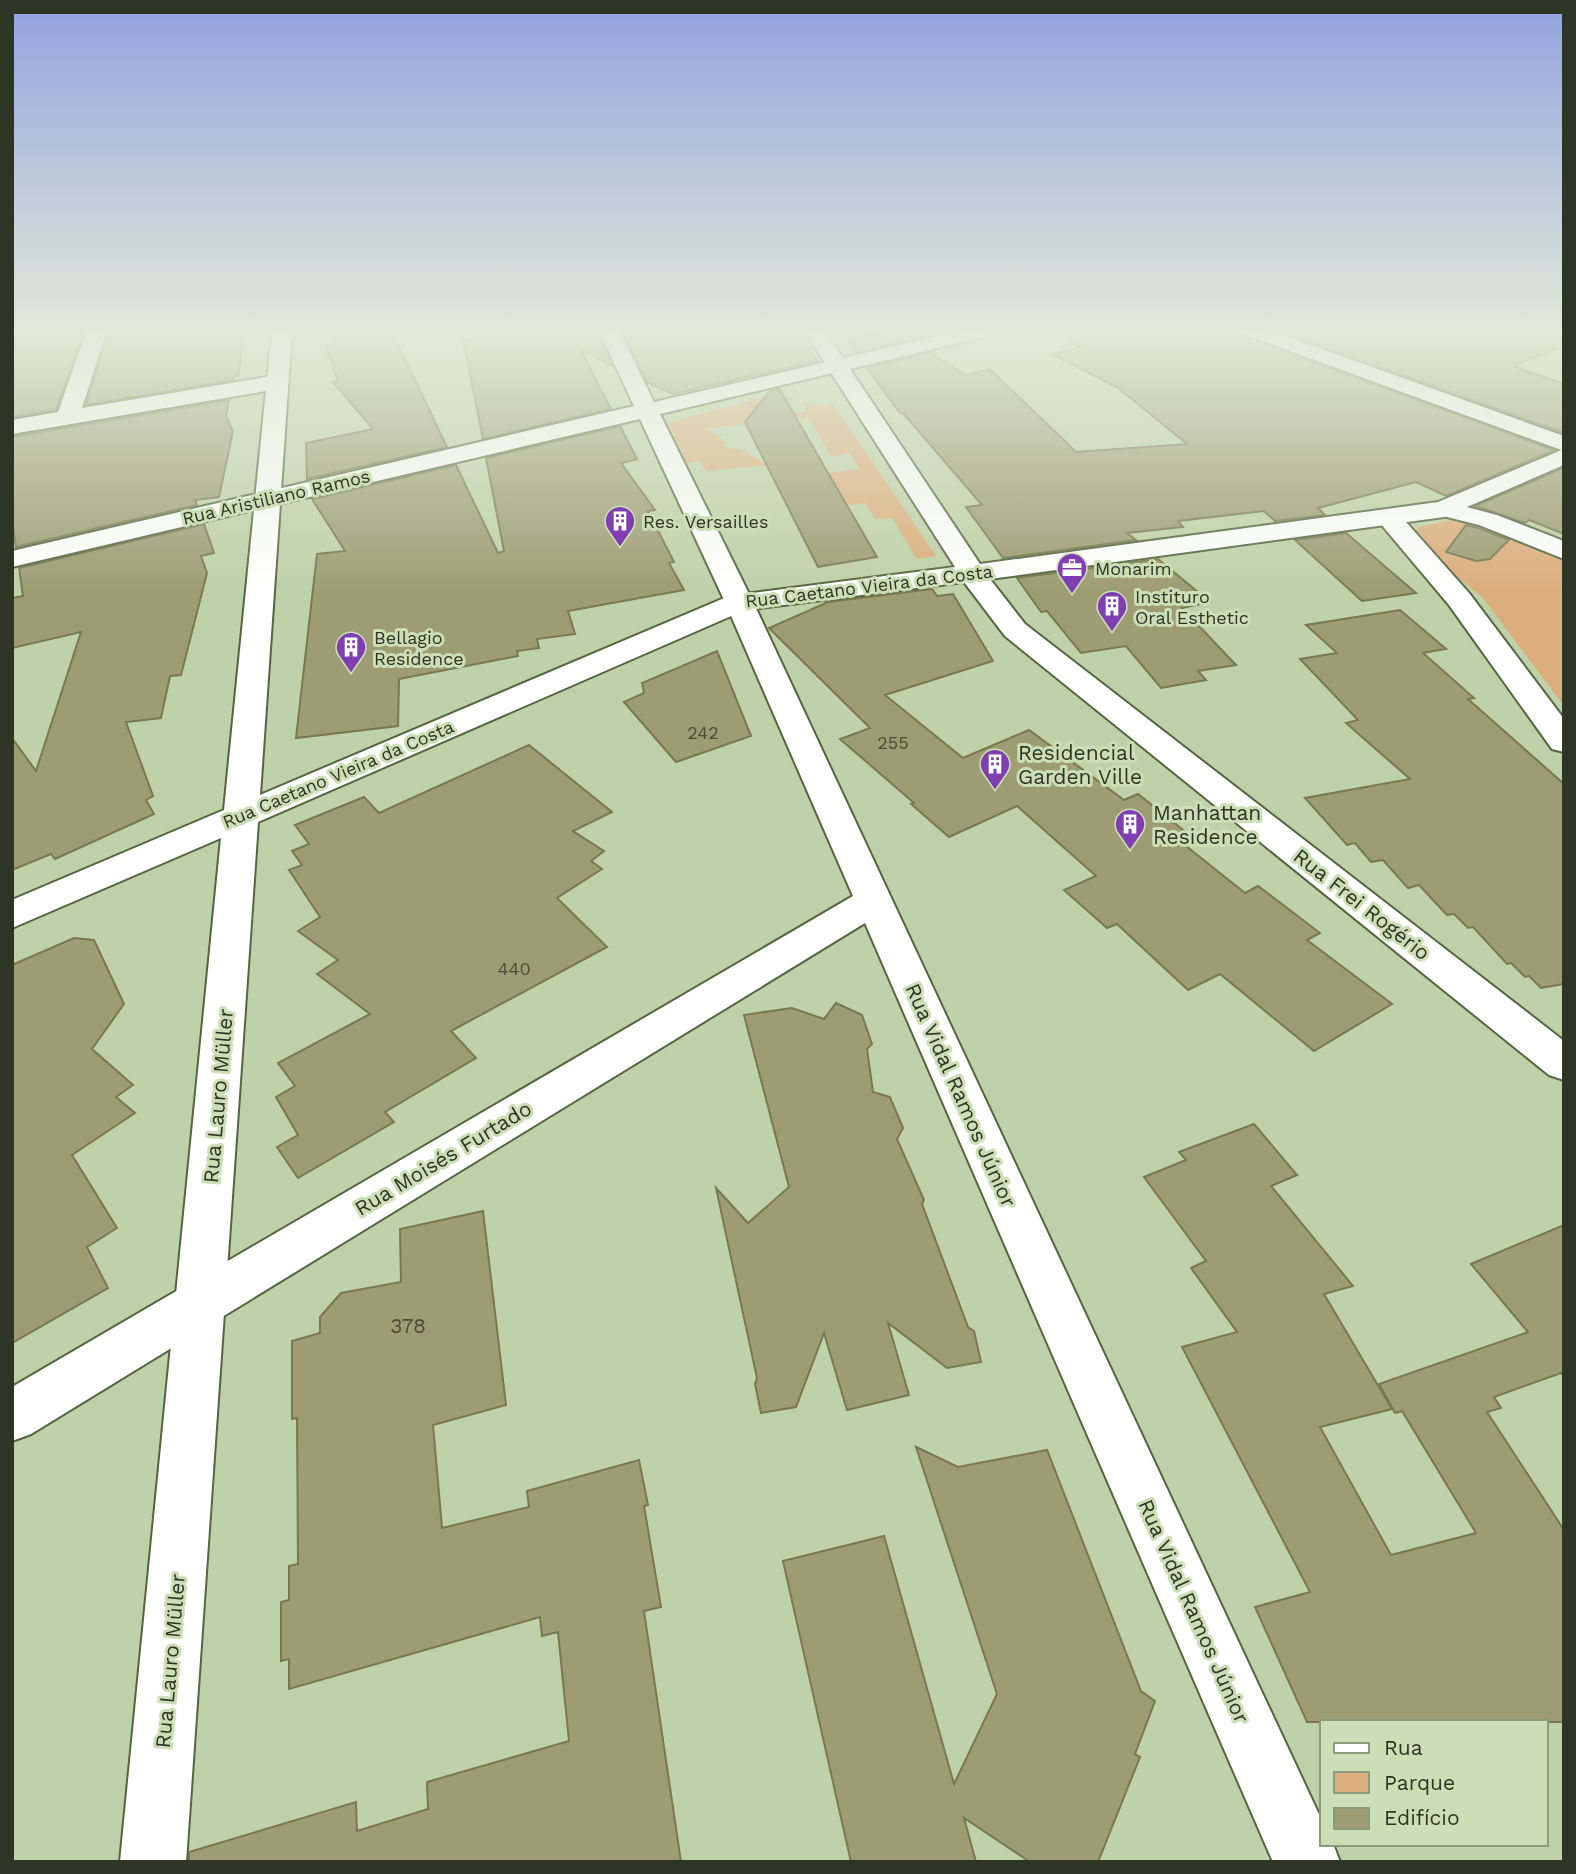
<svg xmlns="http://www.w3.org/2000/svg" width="1576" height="1874" font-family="'Work Sans',sans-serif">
	<rect width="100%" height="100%" fill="#bfd1a9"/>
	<g fill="#ddae7d">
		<path d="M777,393L796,399L772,402L777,413L807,411L802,401L819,407L833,404L936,556L917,559L892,518L875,519L865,503L847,505L828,473L859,469L850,453L831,456L808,418L706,428L724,440L725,447L743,450L766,465L707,471L699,461L687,463L667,423Z"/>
		<path d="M1456,519L1470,521L1564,557V706L1482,597L1430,555L1414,533L1419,527Z"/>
	</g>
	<g fill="#9d9c73" stroke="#797850" stroke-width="2">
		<path d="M12,330H84L56,410L12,417Z"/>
		<path d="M109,330H245L238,376H234L233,380L86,405Z"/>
		<path d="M334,330H391L447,447L307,479L306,443L373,429L333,382L338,381L326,346L336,345Z"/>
		<path d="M472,330H596L613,366L581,350L611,409L483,439L463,339L475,338Z"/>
		<path d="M622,330H797L817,361L673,394L648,383Z"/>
		<path d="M916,330L922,337L856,352L846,338Z"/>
		<path d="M1047,330H1237L1242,336L1554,450L1446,496L1416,482L1318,508L1325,515L1275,521L1264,511L1178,521L1183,527L1127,533L1136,540L1003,558L966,507L982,505L903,413H900L867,368L932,352L936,357L966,375L990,369L1076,452L1187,444L1118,388L1052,354L1081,347Z"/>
		<path d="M1276,330H1564V346L1513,366L1564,384V433Z"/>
		<path d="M779,388L828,473L877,557L818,567L745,422L770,391Z"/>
		<path d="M229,400L226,417L233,431L219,497L195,500L197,505L16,547L12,521V437Z"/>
		<path d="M620,426L637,459L621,463L655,510L648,511L674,562L669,563L684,590L568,611L575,634L537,639L539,648L517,651L518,656L399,679L398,726L296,738L317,554L345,551L312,499L456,465L498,553L504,551L486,458Z"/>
		<path d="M1564,468V534L1529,520L1525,523L1475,506Z"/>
		<path d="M204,524L214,553L201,556L207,573L181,675L170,676L161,718L126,722L153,796L146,800L154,814L55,859L51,854L12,870V738L36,771L81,632L12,648V598L23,596L19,568Z"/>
		<path d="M1466,525L1478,528L1509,540L1490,559L1476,561L1446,552Z"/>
		<path d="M1346,533L1416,593L1362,601L1295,540Z"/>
		<path d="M1158,559L1210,602L1182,608L1236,665L1198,671L1206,680L1161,688L1126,646L1081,653L1047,611L1041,612L1017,578Z"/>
		<path d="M932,589L937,596L953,594L993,661L885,695L963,758L1029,730L1124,800L1138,794L1187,833L1176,838L1245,893L1258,886L1320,933L1307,940L1392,1004L1314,1051L1220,974L1188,990L1117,924L1107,928L1064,890L1096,876L1017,806L949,837L911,804L914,803L840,739L870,728L769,628L828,602Z"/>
		<path d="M1400,610L1446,649L1423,653L1474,698L1468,699L1564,784V984L1541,988L1529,976L1525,977L1511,963L1507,964L1473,927L1468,928L1454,914L1447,915L1419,885L1408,888L1383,860L1371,862L1355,843L1347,845L1305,798L1410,779L1346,723L1358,720L1300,659L1337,653L1306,625Z"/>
		<path d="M717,651L751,736L676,762L624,702L644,693L642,683Z"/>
		<path d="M529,745L612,812L573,831L604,851L591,861L602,869L557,898L607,947L451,1031L476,1058L385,1112L394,1122L298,1178L277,1147L298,1135L276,1097L295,1086L278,1063L370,1014L317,974L338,960L298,931L320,917L289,870L302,865L292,851L309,844L295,825L364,797L379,813Z"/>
		<path d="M74,938L94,940L124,1004L92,1049L133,1085L116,1097L135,1113L72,1155L117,1228L87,1247L108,1288L12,1343V965Z"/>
		<path d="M836,1003L862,1015L872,1044L867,1049L873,1092L890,1097L903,1128L897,1139L924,1200L922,1204L968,1327L974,1331L981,1362L947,1368L888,1323L909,1395L847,1410L824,1333L796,1407L761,1413L755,1384L757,1378L716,1188L748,1223L789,1187L744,1015L792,1008L824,1019Z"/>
		<path d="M1254,1124L1297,1175L1271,1186L1353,1286L1324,1294L1392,1409L1320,1427L1391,1555L1476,1533L1402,1411L1395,1413L1379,1384L1528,1332L1471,1264L1564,1225V1376L1561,1373L1494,1397L1501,1408L1487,1412L1564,1530V1722H1307L1255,1607L1310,1592L1182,1347L1237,1332L1191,1268L1206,1261L1144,1177L1186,1160L1179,1152Z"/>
		<path d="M483,1211L506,1405L433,1425L442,1528L529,1507L527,1491L639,1460L648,1505L644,1506L661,1607L644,1611L681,1862H189V1852L356,1802L357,1831L428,1809L427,1782L569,1741L558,1632L542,1636L540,1617L289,1689V1659L281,1661V1602L289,1600V1566L298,1564L297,1418L292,1419V1341L320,1333V1317L341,1293L401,1282L400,1229Z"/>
		<path d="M916,1447L958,1467L1047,1450L1141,1691L1155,1701L1135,1754L1140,1757L1098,1862H1030L964,1818L976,1862H851L783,1561L884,1536L954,1784L997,1694Z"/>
	</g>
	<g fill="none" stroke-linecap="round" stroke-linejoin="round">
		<g stroke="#566541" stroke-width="4">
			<g id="minor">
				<path d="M87,330H107L82,408L278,375L286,377L289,382L286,387L278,389L12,434V420L58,412Z"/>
				<path d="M1444,501L1497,515L1564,541V559L1479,525L1435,514L1431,509L1435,504Z"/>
				<path d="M1389,510L1398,513L1469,593L1564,719V752L1552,749L1449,605L1380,523L1376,518L1380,513Z"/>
				<path d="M739,593L749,596L753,602L1322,1821V1844H1333L1340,1862H1273L865,923L31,1434L12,1441V1387L853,896L725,602L729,596Z"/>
			</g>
		</g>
		<g stroke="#566541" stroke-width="4">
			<g id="tertiary">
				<path d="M599,330H619L654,402L964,330H999L996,334L989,336L660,414L753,602L749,608L739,611L729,608L725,602L640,419L12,567V551L634,406Z"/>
				<path d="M1240,330H1269L1564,436V451L1243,334Z"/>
			</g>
		</g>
		<g stroke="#566541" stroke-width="4">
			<path id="secondary" d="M272,330H292L260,795L729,596L955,567L804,330H824L980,564L1438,502L1564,449V465L1444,517L990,579L1025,624L1564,1041V1080L1549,1075L1005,636L964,582L745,610L258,822L186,1862H120L221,838L12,928V900L224,810Z"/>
		</g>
		<use href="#minor" fill="#fff" fill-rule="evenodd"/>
		<use href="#tertiary" fill="#fff" fill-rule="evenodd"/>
		<use href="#secondary" fill="#fff" fill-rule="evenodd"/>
	</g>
	<linearGradient id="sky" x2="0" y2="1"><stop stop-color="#91a2e0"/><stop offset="0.56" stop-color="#e2ead8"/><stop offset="1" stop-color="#e2ead8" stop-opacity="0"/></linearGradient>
	<rect width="1576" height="592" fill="url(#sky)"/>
	<defs>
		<g id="building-pin" transform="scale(1.575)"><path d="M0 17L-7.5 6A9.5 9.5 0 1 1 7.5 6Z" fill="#803eb3" stroke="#ccdeb6"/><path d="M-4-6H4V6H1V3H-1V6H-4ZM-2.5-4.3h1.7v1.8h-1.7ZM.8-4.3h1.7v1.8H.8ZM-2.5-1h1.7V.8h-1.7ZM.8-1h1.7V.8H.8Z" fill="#fff"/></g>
		<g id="office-pin" transform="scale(1.575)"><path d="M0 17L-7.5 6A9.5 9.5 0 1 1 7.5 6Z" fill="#803eb3" stroke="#ccdeb6"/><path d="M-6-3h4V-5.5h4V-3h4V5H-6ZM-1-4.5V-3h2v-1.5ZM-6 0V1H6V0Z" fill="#fff"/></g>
	</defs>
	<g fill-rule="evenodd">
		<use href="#building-pin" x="620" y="521"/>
		<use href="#office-pin" x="1072" y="568"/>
		<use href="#building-pin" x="1112" y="606"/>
		<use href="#building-pin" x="351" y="647"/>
		<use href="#building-pin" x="995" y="764"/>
		<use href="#building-pin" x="1130" y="824"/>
	</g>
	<g text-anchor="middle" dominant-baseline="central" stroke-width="6" stroke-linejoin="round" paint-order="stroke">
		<g font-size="18" fill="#2e3525" stroke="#ccdeb6">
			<text transform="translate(276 497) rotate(-13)">Rua Aristiliano Ramos</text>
			<text transform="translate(869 586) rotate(-7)">Rua Caetano Vieira da Costa</text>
			<text transform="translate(338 774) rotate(-23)">Rua Caetano Vieira da Costa</text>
		</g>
		<g font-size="18" fill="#2e3525" stroke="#ccdeb6" text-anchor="start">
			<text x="643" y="521">Res. Versailles</text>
			<text x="1095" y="568">Monarim</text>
			<text x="1135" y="596">Instituro<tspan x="1135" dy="21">Oral Esthetic</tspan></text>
			<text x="374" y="637">Bellagio<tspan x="374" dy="21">Residence</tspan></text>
		</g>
		<g font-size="18" fill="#4a4f38">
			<text x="703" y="732">242</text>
			<text x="893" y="742">255</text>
			<text x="514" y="968">440</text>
		</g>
		<g font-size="21" fill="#2e3525" stroke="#ccdeb6" text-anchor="start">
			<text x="1018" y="752">Residencial<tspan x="1018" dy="24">Garden Ville</tspan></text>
			<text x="1153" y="812">Manhattan<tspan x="1153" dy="24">Residence</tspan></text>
		</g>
		<g font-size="21" fill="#2e3525" stroke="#ccdeb6">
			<text transform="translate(1362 904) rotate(38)">Rua Frei Rogério</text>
			<text transform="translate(961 1095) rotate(66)">Rua Vidal Ramos Júnior</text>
			<text transform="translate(218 1096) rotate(-85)">Rua Lauro Müller</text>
			<text transform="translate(443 1158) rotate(-31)">Rua Moisés Furtado</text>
			<text transform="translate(1194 1611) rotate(66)">Rua Vidal Ramos Júnior</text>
			<text transform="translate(170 1661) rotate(-85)">Rua Lauro Müller</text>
		</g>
		<g font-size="21" fill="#4a4f38">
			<text x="408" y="1325">378</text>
		</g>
	</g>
	<rect width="1576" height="1874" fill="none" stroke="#2e3525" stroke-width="28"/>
	<rect x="1320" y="1720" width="228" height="126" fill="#ccdeb6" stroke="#8d9a7c" stroke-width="2"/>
	<rect x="1334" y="1743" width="35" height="10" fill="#ffffff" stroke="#8d9a7c" stroke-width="2"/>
	<text x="1384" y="1755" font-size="21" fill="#2e3525">Rua</text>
	<rect x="1334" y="1772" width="35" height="21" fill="#ddae7d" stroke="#8d9a7c" stroke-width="2"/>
	<text x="1384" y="1790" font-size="21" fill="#2e3525">Parque</text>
	<rect x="1334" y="1808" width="35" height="21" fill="#9d9c73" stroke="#8d9a7c" stroke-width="2"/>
	<text x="1384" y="1825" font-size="21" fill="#2e3525">Edifício</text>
</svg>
